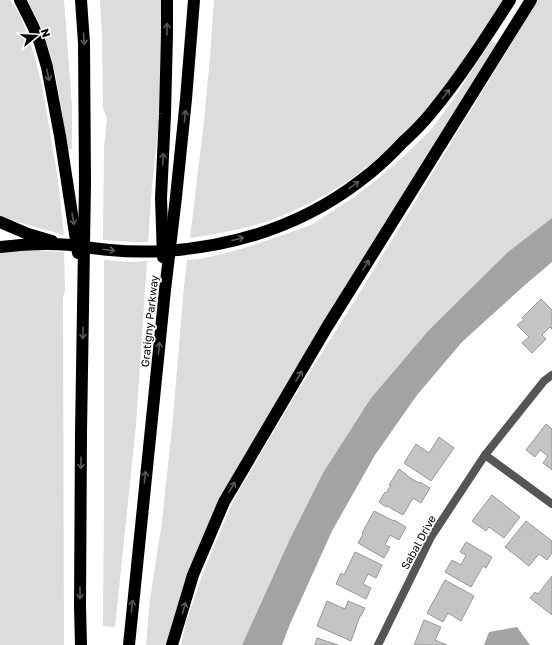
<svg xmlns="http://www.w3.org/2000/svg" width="552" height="645" font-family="'Golos Text',sans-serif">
	<rect width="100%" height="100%" fill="#fff"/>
	<g fill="#dcdcdc">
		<path d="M0,0H10L20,15L32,47L42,85L58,180L64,235L0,217Z"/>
		<path d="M27,0H64L72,105V149L67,150C61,99 54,44 27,0Z"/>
		<path d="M100,0H162L160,112L152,186L148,242H134L103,240L104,148L107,118L103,108L102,36Z"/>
		<path d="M214,0H505C492,19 479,38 466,58C460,68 453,78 446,88C397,151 330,204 252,226C232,231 211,235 190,238L204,122L210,57Z"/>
		<path d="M538,0H552V218L508,252L444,315L428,331L371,398L289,541L242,645H181L186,622L203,573L230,508L242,486L288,407L365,284Z"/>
		<path d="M491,41L498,44L242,459L169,645H146L150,599L162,522L173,417L184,287L187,260L200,259L226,253L251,246L311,225L354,197L380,177L406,154L430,131L453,100Z"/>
		<path d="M22,250L64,252L65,290L63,298L64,645H0V252Z"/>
		<path d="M104,260L130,262L147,261L136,425L115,627L103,626L104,502Z"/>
	</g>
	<g fill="#a3a3a3">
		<path d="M552,218V262L526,284L462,342L417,395L375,455L332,531L290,624L282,645H242L289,541L323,473L371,398L428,331L444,315L508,252Z"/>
		<path d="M517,627L530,645H484L489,632Z"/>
	</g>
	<g fill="#c4c4c4" stroke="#999">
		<path d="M541,299L552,310V329L550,327L542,335L546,339L532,353L522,343L529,337L517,325L524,320L522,318Z"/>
		<path d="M546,424L552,429V470L543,463L548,456L540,450L535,457L526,450Z"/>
		<path d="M439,437L454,448L431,481L404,463L416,444L429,453Z"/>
		<path d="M399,469L407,475V476L419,483L420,482L430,488L421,503L413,498L403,515L387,506L386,507L379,502L385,492L386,493L391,485H389Z"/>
		<path d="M492,495L520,517L504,538L489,527L486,531L472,521Z"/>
		<path d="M374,511L394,521V520L406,527L399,540L390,535L385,545L390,547L384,558L358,543L363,534L362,533Z"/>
		<path d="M526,521L552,541V553L547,560L539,554L529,566L505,547Z"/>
		<path d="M466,542L492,557L486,568L483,566L471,587L445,572L452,560L461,565L466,555L460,552Z"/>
		<path d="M355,552L382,565L376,578L368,574L363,584L371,588L366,599L336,584L341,573L344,575Z"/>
		<path d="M552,576V615L530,598L535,592L538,594Z"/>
		<path d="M445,580L474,596L461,621L448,613L443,622L427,613Z"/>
		<path d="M327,601L345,609L348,601L365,608L361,616H360L351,641L317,626Z"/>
		<path d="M424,620L441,627L435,640L447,645H414Z"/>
		<path d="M317,638L338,645H315Z"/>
	</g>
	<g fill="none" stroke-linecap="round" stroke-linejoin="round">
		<g stroke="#555" stroke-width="8">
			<path d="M485,455L552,504"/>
			<path d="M378,645L431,537L485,455L544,381L552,375"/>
		</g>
		<g stroke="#000" stroke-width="12">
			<path d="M20,0L33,26L40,43L47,67L60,136L78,253"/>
			<path d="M0,222L28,234L52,241"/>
			<path d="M0,247C23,244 47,243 71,245C84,247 97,249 110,250C129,252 147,252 166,251C236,246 304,224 360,181C375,170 390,156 403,142C413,133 422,124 431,113C460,78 485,39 510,0"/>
			<path d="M163,257L161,198L165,114L167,35V0"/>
			<path d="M81,645L80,607L81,433L85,183L84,43L81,0"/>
			<path d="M129,645L165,290L176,197L186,99L194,0"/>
			<path d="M172,645L193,575L224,502L327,327L531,0"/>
		</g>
	</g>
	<defs><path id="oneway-shaft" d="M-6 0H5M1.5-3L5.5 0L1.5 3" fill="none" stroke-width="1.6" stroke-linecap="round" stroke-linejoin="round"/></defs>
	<g stroke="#595959">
		<use href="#oneway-shaft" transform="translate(167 29) rotate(-90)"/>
		<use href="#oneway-shaft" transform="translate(84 39) rotate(86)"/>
		<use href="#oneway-shaft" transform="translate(48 75) rotate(78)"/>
		<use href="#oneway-shaft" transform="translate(446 94) rotate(-52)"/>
		<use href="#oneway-shaft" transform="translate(185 116) rotate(-84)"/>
		<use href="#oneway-shaft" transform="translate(163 159) rotate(-87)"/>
		<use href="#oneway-shaft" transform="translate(354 185) rotate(-35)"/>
		<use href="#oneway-shaft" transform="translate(73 219) rotate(81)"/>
		<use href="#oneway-shaft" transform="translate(238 239) rotate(-15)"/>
		<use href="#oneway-shaft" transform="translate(109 250) rotate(5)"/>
		<use href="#oneway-shaft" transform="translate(366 265) rotate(-58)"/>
		<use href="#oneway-shaft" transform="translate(83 333) rotate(91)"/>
		<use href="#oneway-shaft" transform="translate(159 348) rotate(-84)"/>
		<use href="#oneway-shaft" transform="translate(299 376) rotate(-59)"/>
		<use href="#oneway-shaft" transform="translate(81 463) rotate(90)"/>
		<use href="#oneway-shaft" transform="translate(145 477) rotate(-84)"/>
		<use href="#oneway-shaft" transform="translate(232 487) rotate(-59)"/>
		<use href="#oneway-shaft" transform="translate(80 593) rotate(90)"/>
		<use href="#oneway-shaft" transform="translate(132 606) rotate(-84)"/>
		<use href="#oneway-shaft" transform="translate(184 608) rotate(-74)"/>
	</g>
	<g text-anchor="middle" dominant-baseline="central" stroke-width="3.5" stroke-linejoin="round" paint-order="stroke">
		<g font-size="11" fill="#000" stroke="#fff">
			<text transform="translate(149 321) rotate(-84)">Gratigny Parkway</text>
			<text transform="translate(418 542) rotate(-61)">Sabal Drive</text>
		</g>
	</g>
	<g transform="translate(36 36) rotate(72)" stroke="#ffffff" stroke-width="3" paint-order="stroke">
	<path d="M0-3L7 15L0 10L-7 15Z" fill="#000000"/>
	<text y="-6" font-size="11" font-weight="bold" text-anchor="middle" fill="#000000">N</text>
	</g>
</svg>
